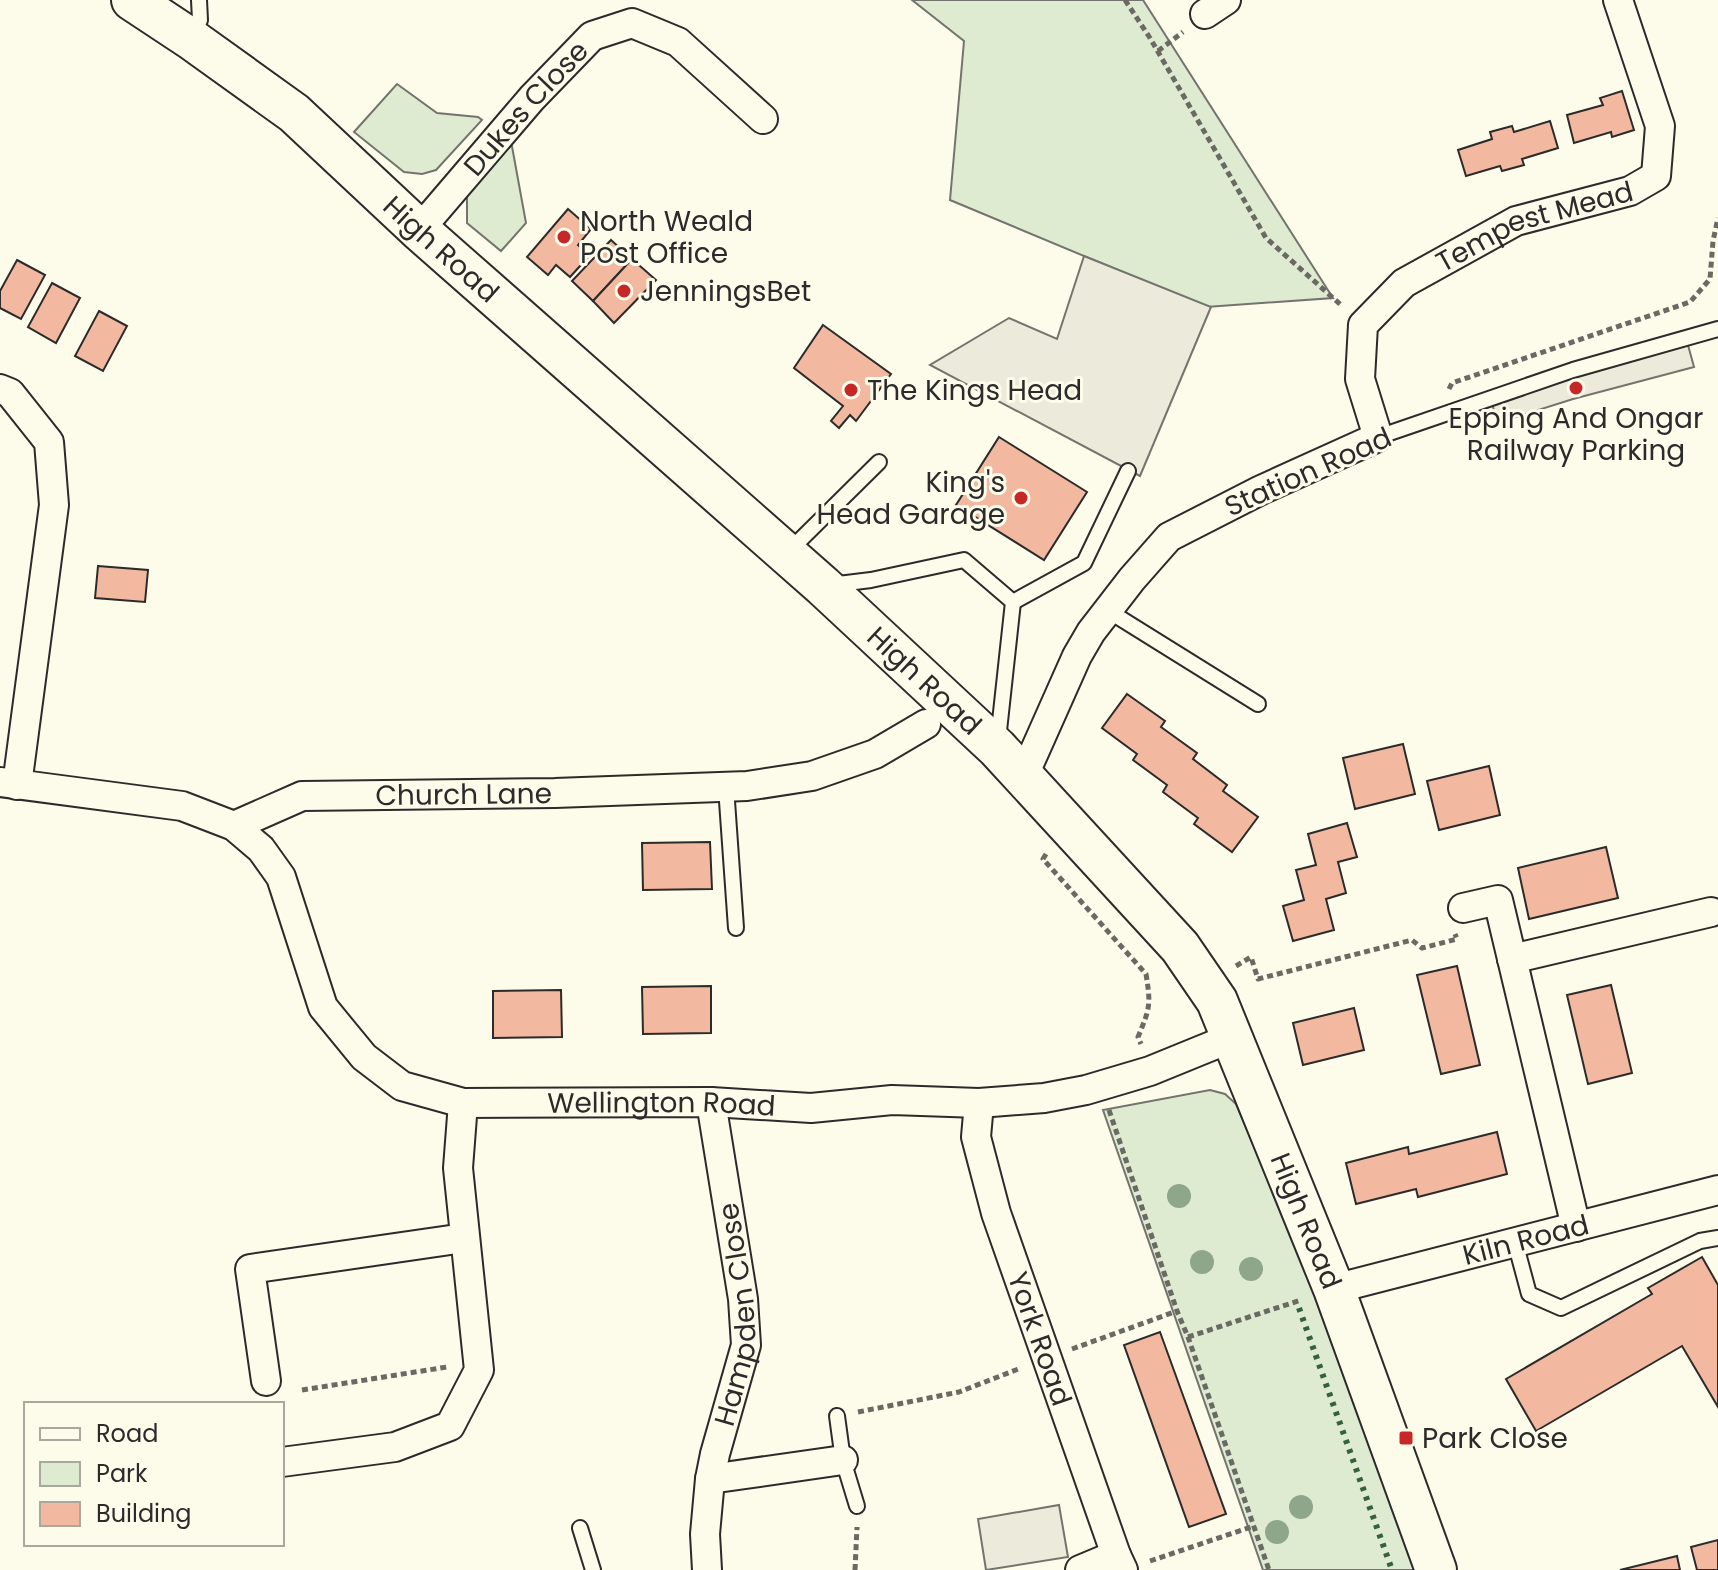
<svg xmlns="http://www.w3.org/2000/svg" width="1718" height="1570" font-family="Poppins,sans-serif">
	<rect width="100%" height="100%" fill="#fdfbea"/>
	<g fill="#deebd1" stroke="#74746e" stroke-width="2">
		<path d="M912,0H1143L1333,298L1206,307L950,200L964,41Z"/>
		<path d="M397,84L437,113L478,117L482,120L436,170L422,174L404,172L354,132Z"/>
		<path d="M511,141L526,223L501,251L467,223V196Z"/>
		<path d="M1210,1090L1225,1094L1236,1104L1319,1300L1416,1570H1263L1103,1110Z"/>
	</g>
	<g fill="#eceadb" stroke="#74746e" stroke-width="2">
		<path d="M1084,256L1211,307L1140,476L930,365L1009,318L1057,339Z"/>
		<path d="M1688,345L1694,367L1573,399L1497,423L1492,403L1572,378Z"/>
		<path d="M1059,1505L1068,1557L986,1570L978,1519Z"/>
	</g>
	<g fill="#f2b8a0" stroke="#2b2b2b" stroke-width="2">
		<path d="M1622,91L1634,130L1612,137L1611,132L1574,143L1567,115L1603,105L1600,98Z"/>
		<path d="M1550,121L1558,148L1522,159L1524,165L1502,171L1500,166L1466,176L1458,150L1492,139L1490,132L1512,126L1514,132Z"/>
		<path d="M568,209L591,229L578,245L590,255L570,277L556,265L548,275L527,257Z"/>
		<path d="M611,240L632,259L593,301L572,281Z"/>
		<path d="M632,259L656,280L614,323L593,301Z"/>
		<path d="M17,260L45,275L21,319L0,308V291Z"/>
		<path d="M52,283L80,298L56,343L28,327Z"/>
		<path d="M99,311L127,326L103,371L75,356Z"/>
		<path d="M823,325L891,374L856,421L850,415L839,428L831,421L843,406L794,368Z"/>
		<path d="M999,437L1087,492L1044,560L956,505Z"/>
		<path d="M98,566L148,570L145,602L95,598Z"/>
		<path d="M1127,694L1165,721L1161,727L1197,753L1193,759L1227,785L1223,791L1258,817L1232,852L1194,824L1198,818L1163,792L1167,785L1133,760L1137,754L1102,728Z"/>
		<path d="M1403,744L1415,794L1355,809L1343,758Z"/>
		<path d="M1489,766L1500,815L1439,830L1427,781Z"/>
		<path d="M1347,823L1357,857L1338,862L1346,893L1326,899L1334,930L1293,941L1283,906L1304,900L1296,870L1316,865L1308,834Z"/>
		<path d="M710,842L712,889L643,890L642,843Z"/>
		<path d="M1606,847L1618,898L1529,919L1518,868Z"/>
		<path d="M1457,966L1480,1065L1441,1074L1417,975Z"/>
		<path d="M1611,985L1632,1073L1588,1084L1567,995Z"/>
		<path d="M711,986V1033L643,1034L642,987Z"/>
		<path d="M561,990L562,1037L493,1038V991Z"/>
		<path d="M1354,1008L1364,1050L1303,1065L1293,1023Z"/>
		<path d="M1497,1132L1507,1174L1418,1197L1416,1189L1356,1204L1346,1163L1408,1147L1409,1154Z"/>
		<path d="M1702,1257L1718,1285V1407L1682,1346L1536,1431L1506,1379L1652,1294L1648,1288Z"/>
		<path d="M1160,1332L1226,1514L1189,1527L1124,1345Z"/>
		<path d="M1718,1540V1570H1697L1691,1547Z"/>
		<path d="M1677,1556L1680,1570H1620Z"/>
	</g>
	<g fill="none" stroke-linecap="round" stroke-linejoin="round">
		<g stroke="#2b2b2b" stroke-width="18">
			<g id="service">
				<path d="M193,35L200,20L199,0"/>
				<path d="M1378,437L1573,370L1718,329"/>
				<path d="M787,553L879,462"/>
				<path d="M830,585L871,580L964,560L1013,602L998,740"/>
				<path d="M1013,602L1084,563L1128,471"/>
				<path d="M1107,610L1258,704"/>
				<path d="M726,787L736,928"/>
				<path d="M1515,1242L1529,1294L1561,1308L1700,1241L1718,1238"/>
				<path d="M837,1416L843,1460L857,1506"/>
				<path d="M580,1528L593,1570"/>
			</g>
		</g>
		<g stroke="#2b2b2b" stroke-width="32">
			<g id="minor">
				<path d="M1205,14L1226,0"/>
				<path id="s1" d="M419,230L532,98L592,36L632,23L678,42L763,119"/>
				<path d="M0,389L10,393L49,442L54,505L17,785"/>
				<path id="s2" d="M1024,775L1077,656L1091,632L1132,579L1169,537L1261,490L1378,437L1360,379L1363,325L1404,283L1516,221L1630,191L1656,176L1660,126L1618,0"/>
				<path id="s3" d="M0,782L182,806L234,826L261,849L281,877L323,1007L364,1057L402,1086L463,1103L711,1102L811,1108L892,1100L979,1103L1044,1098L1086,1090L1150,1071L1231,1038"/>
				<path id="s4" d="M234,826L302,796L555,793L747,786L812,776L875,754L926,724"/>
				<path d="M1463,908L1498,900L1576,1227"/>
				<path d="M1512,959L1711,912"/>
				<path id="s5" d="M979,1103L976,1137L996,1213L1116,1555L1123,1570"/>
				<path id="s6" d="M1334,1289L1718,1190"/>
				<path d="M266,1381L250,1269L464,1238"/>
				<path d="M282,1462L395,1447L450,1426L479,1370L458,1168L463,1103"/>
				<path d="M710,1479L843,1460"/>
				<path id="s7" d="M707,1570L705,1534L710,1479L715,1454L746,1345L743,1299L711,1102"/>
				<path d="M1080,1570L1116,1555"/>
			</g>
		</g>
		<g stroke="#2b2b2b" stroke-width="44">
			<g id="secondary">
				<path id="s8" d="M132,0L191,39L294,113L419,230L823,586L997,748L1180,947L1217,1001L1334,1289L1436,1570"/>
			</g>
		</g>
		<g stroke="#6a6964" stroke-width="5" stroke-dasharray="6 4" stroke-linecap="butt">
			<path d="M1125,0L1150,38L1266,238L1342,306"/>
			<path d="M1158,51L1183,32"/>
			<path d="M1449,389L1452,383L1690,302L1710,279L1713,241L1718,218"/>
			<path d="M1046,854L1043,859L1146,974C1151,1005 1150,1008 1138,1037L1141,1044"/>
			<path d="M1236,966L1251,957L1258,979L1412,940L1422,948L1457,939L1455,934"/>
			<path d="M1109,1110L1177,1311L1188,1337L1269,1570"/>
			<path d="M1188,1337L1301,1300"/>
			<path d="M1072,1349L1177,1311"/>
			<path d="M302,1390L447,1367"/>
			<path d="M858,1412L959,1392L1021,1368"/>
			<path d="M1150,1561L1254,1526"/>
			<path d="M855,1570L857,1527"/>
		</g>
		<use href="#service" stroke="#fdfbea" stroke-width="14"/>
		<use href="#minor" stroke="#fdfbea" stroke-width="28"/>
		<use href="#secondary" stroke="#fdfbea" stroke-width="40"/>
		<path stroke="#34623c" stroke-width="6" stroke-dasharray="4 6" stroke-linecap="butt" d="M1299,1308L1392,1570"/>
	</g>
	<g fill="#8ea78a">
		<circle cx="1179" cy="1196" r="12"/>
		<circle cx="1202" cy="1262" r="12"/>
		<circle cx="1251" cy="1269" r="12"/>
		<circle cx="1301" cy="1507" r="12"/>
		<circle cx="1277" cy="1532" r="12"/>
	</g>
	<g fill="#c62828" stroke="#fdfbea" stroke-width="3">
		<circle cx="564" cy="237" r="8"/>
		<circle cx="624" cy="291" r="8"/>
		<circle cx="1576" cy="388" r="8"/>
		<circle cx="851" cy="390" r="8"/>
		<circle cx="1021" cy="498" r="8"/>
		<rect x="1398" y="1430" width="16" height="16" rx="4"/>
	</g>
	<g text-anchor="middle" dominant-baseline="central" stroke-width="6" stroke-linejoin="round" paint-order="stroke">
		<g font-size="28" fill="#2b2b2b" stroke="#fdfbea">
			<text stroke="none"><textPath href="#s1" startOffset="162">Dukes Close</textPath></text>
			<text stroke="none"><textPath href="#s2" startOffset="830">Tempest Mead</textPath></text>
			<text stroke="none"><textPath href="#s8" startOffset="398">High Road</textPath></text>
			<text transform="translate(1308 472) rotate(-24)">Station Road</text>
			<text stroke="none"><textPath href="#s8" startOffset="1046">High Road</textPath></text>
			<text stroke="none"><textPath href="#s4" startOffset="236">Church Lane</textPath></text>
			<text stroke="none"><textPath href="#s3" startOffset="820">Wellington Road</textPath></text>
			<text stroke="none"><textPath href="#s8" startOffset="1718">High Road</textPath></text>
			<text stroke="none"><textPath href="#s6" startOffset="198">Kiln Road</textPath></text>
			<text stroke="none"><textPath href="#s7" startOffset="260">Hampden Close</textPath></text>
			<text stroke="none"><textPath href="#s5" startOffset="246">York Road</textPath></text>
		</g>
		<g font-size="28" fill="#2b2b2b" stroke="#fdfbea" text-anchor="start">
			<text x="580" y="221">North Weald<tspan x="580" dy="32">Post Office</tspan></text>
			<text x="640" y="291">JenningsBet</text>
			<text x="867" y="390">The Kings Head</text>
			<text x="1576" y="418" text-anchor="middle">Epping And Ongar<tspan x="1576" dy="32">Railway Parking</tspan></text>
			<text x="1005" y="482" text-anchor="end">King's<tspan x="1005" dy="32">Head Garage</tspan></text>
			<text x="1422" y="1438">Park Close</text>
		</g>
	</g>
	<rect x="24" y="1402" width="260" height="144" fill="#fdfbea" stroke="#a9a89e" stroke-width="2"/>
	<rect x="40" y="1428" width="40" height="12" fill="#fdfbea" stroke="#a9a89e" stroke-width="2"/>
	<text x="96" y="1442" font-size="24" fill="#2b2b2b">Road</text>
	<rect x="40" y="1462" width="40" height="24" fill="#deebd1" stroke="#a9a89e" stroke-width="2"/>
	<text x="96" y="1482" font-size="24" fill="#2b2b2b">Park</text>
	<rect x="40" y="1502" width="40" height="24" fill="#f2b8a0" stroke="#a9a89e" stroke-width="2"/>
	<text x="96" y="1522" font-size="24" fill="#2b2b2b">Building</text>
</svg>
